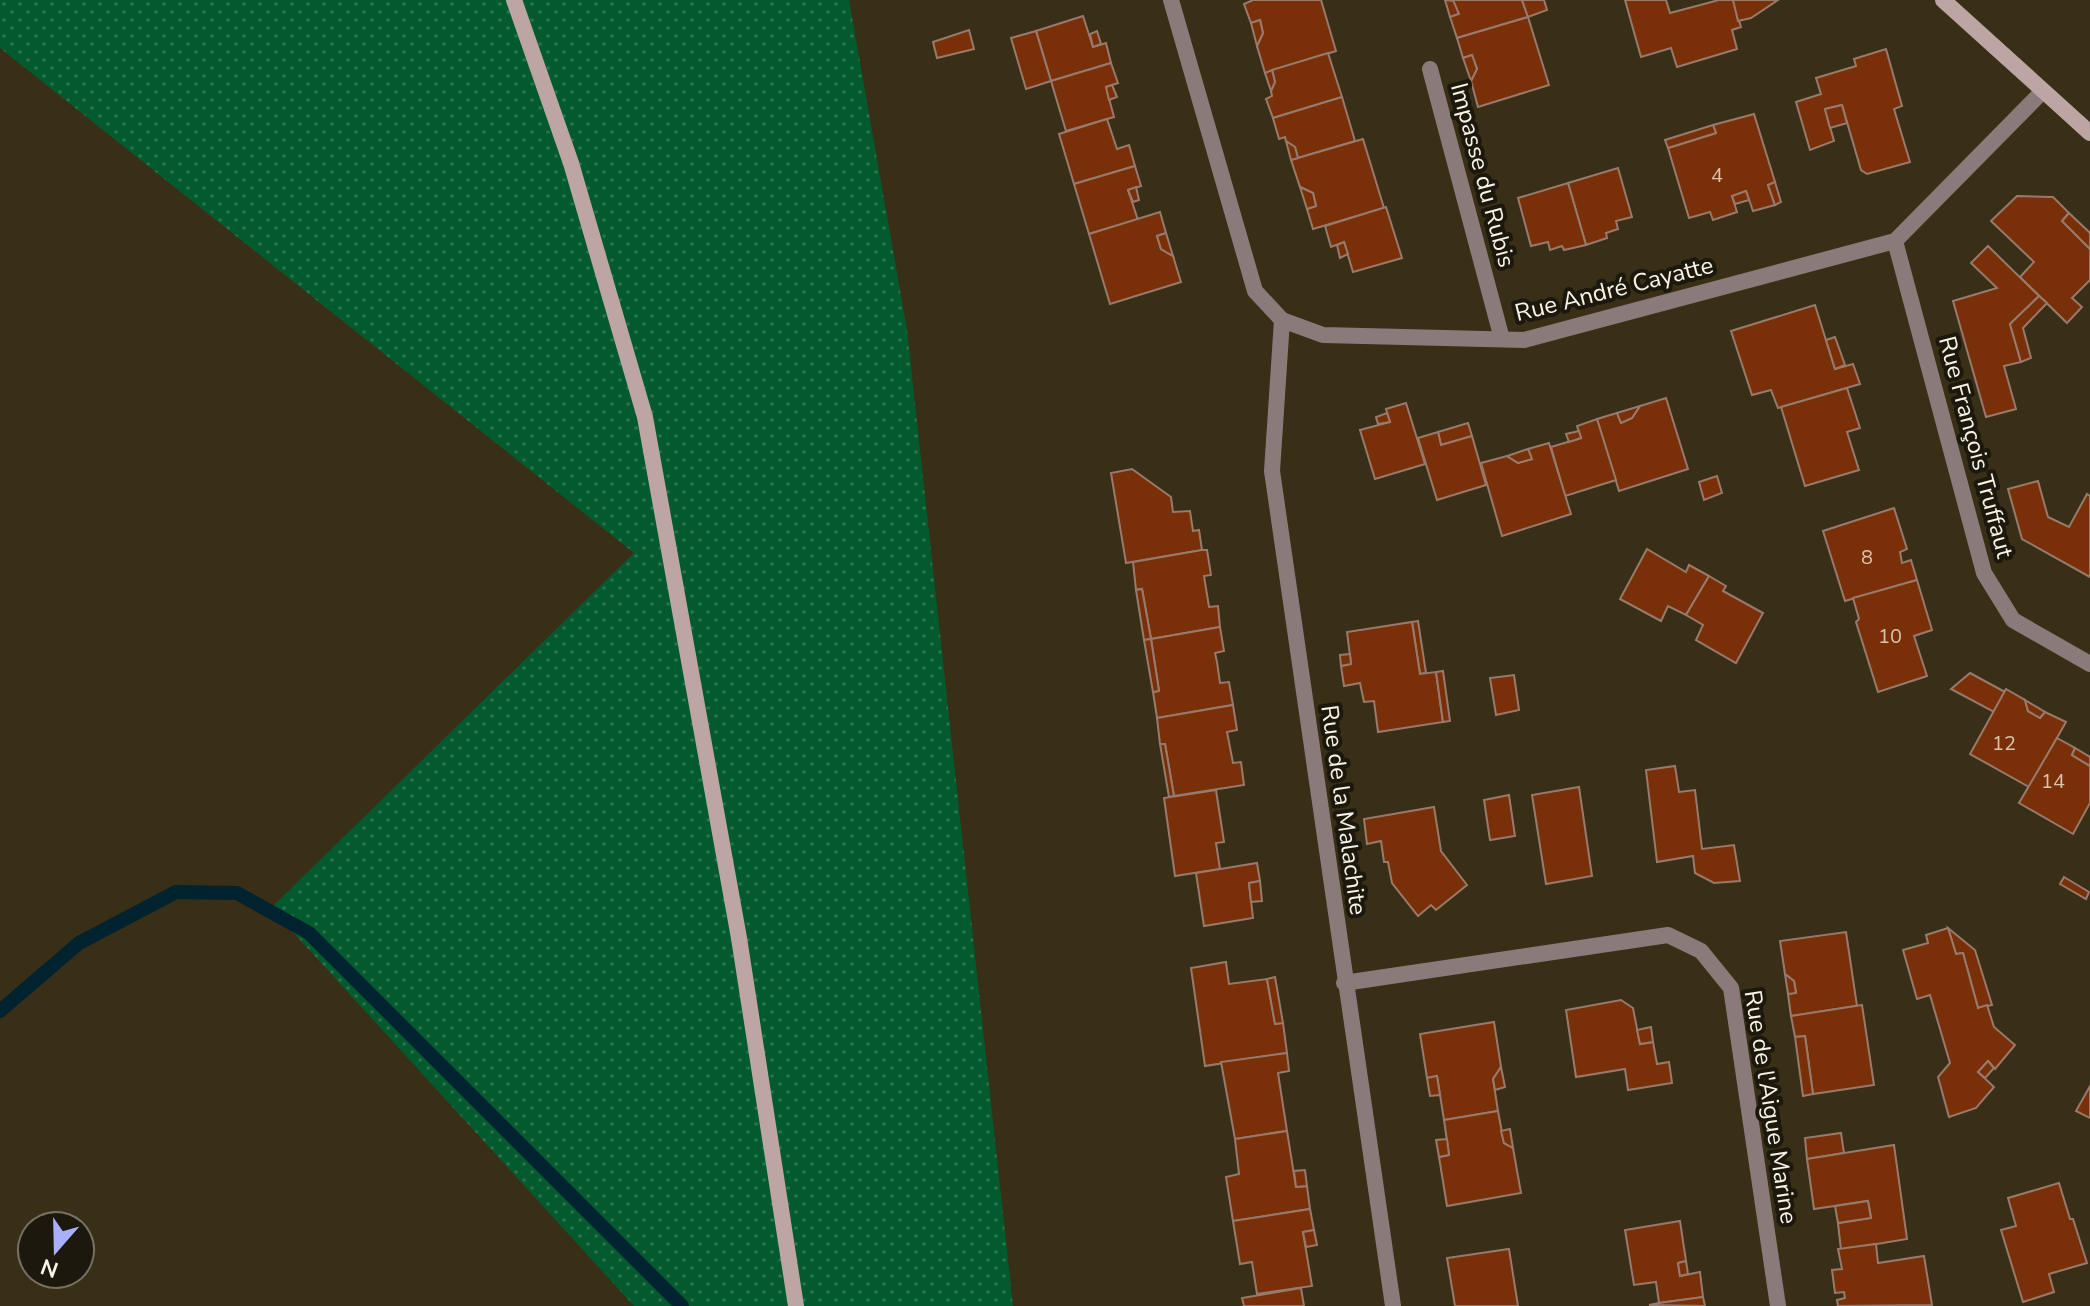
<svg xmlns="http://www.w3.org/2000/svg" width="2090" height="1306" font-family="'Nunito Sans',sans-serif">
	<defs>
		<pattern id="grass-dots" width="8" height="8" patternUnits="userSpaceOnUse" patternTransform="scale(2)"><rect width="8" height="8" fill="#035a2f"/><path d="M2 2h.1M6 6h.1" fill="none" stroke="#28724d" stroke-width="1.8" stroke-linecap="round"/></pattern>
	</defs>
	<rect width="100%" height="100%" fill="#382f16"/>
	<path fill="url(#grass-dots)" d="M0,0H849L907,330L1013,1306H634L271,908L634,553L0,48Z"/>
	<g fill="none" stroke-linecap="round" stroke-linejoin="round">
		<path stroke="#01222f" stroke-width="14" d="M0,1011L79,943L176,892L237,893L309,933L682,1306"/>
	</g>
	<g fill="#793008" stroke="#987a6d" stroke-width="2">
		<path d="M1321,0L1336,51L1265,73L1257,46L1263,33L1260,20L1251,23L1244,4L1253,0Z"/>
		<path d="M1445,0L1455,1L1459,14L1450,17Z"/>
		<path d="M1453,0H1522L1528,17L1457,38L1450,17L1459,14Z"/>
		<path d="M1522,0H1544L1547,10L1528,17Z"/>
		<path d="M1625,0H1666L1670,13L1719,0H1733L1741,27L1732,30L1737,49L1677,67L1671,48L1641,57Z"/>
		<path d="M1733,0H1778L1751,18L1738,21Z"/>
		<path d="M1083,16L1093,47L1106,43L1111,63L1051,81L1036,31Z"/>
		<path d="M1528,17L1549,85L1478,107L1471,81L1477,69L1472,55L1463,58L1457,38Z"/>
		<path d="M1260,20L1263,33L1257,46L1251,23Z"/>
		<path d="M969,30L974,49L937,58L933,42Z"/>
		<path d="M1036,31L1051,81L1026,89L1011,38Z"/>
		<path d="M1097,31L1101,44L1093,47L1090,34Z"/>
		<path d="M1886,49L1902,106L1894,109L1910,162L1867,174L1861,170L1842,105L1825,109L1834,141L1810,150L1796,102L1821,94L1816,78L1856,66L1854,59Z"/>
		<path d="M1328,53L1342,97L1273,118L1266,99L1272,96L1271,91L1275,82L1272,70Z"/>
		<path d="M1472,55L1477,69L1471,81L1463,58Z"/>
		<path d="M1111,63L1118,83L1106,87L1114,117L1066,131L1051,81Z"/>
		<path d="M1272,70L1275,82L1271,91L1265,73Z"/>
		<path d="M1112,85L1117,97L1109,100L1106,87Z"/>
		<path d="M1342,97L1355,141L1298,158L1295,147L1286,141L1285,137L1279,139L1273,118Z"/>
		<path d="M1842,105L1847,123L1830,128L1825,109Z"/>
		<path d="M1754,114L1775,182L1768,185L1775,205L1753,211L1746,191L1732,196L1737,212L1713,220L1710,212L1689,218L1668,148L1716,133L1713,125Z"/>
		<path d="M1107,119L1117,149L1129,145L1135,166L1074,184L1059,134Z"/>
		<path d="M1713,125L1716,133L1668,148L1665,140Z"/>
		<path d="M1363,139L1384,208L1313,229L1307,209L1316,206L1313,193L1300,187L1291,160Z"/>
		<path d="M1286,141L1295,147L1298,158L1291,160Z"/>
		<path d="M1135,166L1141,186L1128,190L1138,220L1089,234L1074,184Z"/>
		<path d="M1618,168L1632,217L1616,221L1618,229L1606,233L1607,238L1586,245L1568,183Z"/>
		<path d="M1775,182L1781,202L1775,205L1768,185Z"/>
		<path d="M1568,183L1586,245L1564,250L1562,246L1550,250L1548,242L1531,246L1518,198Z"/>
		<path d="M1136,187L1139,200L1133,202L1128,190Z"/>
		<path d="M1300,187L1313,193L1316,206L1307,209Z"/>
		<path d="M1746,191L1749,200L1735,204L1732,196Z"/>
		<path d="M2017,196L2053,197L2069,213L2062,221L2090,249V280L2072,298L2082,307L2067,323L2020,277L2034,262L1991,221Z"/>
		<path d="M1386,207L1402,258L1353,272L1344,242L1331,247L1325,226Z"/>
		<path d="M1160,212L1166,233L1157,236L1161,249L1173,256L1181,282L1110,304L1089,234Z"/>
		<path d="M2069,213L2090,233V249L2062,221Z"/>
		<path d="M1166,233L1173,256L1161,249L1157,236Z"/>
		<path d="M1344,242L1348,254L1340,258L1337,245Z"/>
		<path d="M1988,246L2039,296L2010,324L2021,362L2004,366L2016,409L1986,417L1953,301L1997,288L1971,263Z"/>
		<path d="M2039,296L2047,303L2023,328L2031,358L2021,362L2010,324Z"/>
		<path d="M1815,305L1835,369L1853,364L1860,384L1778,408L1771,390L1752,395L1731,331Z"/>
		<path d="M1835,337L1845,365L1835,369L1826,340Z"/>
		<path d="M1847,388L1860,428L1847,432L1859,470L1805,486L1781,407Z"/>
		<path d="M1666,398L1688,469L1619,491L1597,419L1617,413L1621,423L1632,418L1640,406Z"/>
		<path d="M1406,403L1425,464L1375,479L1360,430L1390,422L1386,409Z"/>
		<path d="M1640,406L1632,418L1621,423L1617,413Z"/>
		<path d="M1387,413L1390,422L1378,424L1376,417Z"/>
		<path d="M1597,419L1616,480L1565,496L1551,447L1581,438L1577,426Z"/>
		<path d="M1468,423L1472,436L1441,445L1438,432Z"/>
		<path d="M1579,431L1581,438L1569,442L1566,434Z"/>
		<path d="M1438,432L1441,445L1472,436L1486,485L1437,500L1418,438Z"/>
		<path d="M1549,443L1571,514L1502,536L1481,463L1507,456L1518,463L1532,459L1528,449Z"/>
		<path d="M1528,449L1532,459L1518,463L1507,456Z"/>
		<path d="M1132,469L1171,497L1173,512L1190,511L1193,531L1199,530L1202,550L1126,563L1111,473Z"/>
		<path d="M1717,476L1722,493L1704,500L1699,482Z"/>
		<path d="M2038,481L2048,517L2069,527L2087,494L2090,496V577L2022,539L2008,489Z"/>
		<path d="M1894,508L1907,549L1900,552L1902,563L1911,560L1917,580L1845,601L1823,531Z"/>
		<path d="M1647,549L1686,572L1689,565L1709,576L1686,615L1668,606L1661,621L1620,599Z"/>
		<path d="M1202,550H1207L1211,575L1204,576L1209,607L1218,606L1220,627L1151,639L1142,589L1136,590L1133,562Z"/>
		<path d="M1709,576L1726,586L1723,591L1763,613L1736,663L1696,640L1703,625L1686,615Z"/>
		<path d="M1917,580L1932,630L1914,636L1927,676L1878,692L1856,622L1859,619L1853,598Z"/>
		<path d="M1142,589L1151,639L1144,640L1136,590Z"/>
		<path d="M1418,621L1426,673L1420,674L1412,622Z"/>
		<path d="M1412,622L1420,674L1436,672L1443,722L1378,732L1374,701L1364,702L1360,683L1344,686L1341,666L1351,664L1347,632Z"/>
		<path d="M1220,627L1224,651L1215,653L1217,662L1220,683L1229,682L1233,705L1157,718L1153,692L1159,691L1151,639Z"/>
		<path d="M1151,639L1159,691L1153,692L1144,640Z"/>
		<path d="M1350,654L1351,664L1341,666L1340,655Z"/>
		<path d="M1443,671L1450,721L1443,722L1436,672Z"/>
		<path d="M1970,673L2005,692L1994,712L1951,689Z"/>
		<path d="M1514,675L1519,710L1496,715L1490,678Z"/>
		<path d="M2006,689L2025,700L2028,711L2040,718L2045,712L2066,722L2029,787L1970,754Z"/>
		<path d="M2025,700L2045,712L2040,718L2028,711Z"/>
		<path d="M1233,705L1237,730L1227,732L1233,763L1241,762L1244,785L1174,796L1165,744H1160L1157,718Z"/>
		<path d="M2057,738L2075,748L2072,755L2090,766V803L2073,834L2019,803Z"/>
		<path d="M1160,744H1165L1174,796L1169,797Z"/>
		<path d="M2075,748L2090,757V766L2072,755Z"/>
		<path d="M1675,766L1679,792L1695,790L1702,849L1734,845L1740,881L1714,883L1695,873L1693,856L1657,862L1646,770Z"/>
		<path d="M1579,787L1592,876L1546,884L1532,795Z"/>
		<path d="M1216,790L1224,842L1216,843L1220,869L1175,876L1164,798Z"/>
		<path d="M1509,795L1515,836L1490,840L1484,800Z"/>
		<path d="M1434,807L1441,851L1467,885L1436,910L1431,905L1418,916L1392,883L1388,862H1384L1381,841L1367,844L1364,819Z"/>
		<path d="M1257,863L1260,881L1249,883L1253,918L1204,926L1196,873Z"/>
		<path d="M2064,877L2089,892L2086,899L2060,884Z"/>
		<path d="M1260,881L1262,901L1251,902L1249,883Z"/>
		<path d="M1948,928L1975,950L1992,1005L1978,1008L1963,953L1956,954Z"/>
		<path d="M1948,928L1956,954L1963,953L1978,1008L1987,1005L1994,1027L2015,1045L1995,1069L1988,1061L1978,1072L1994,1087L1976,1108L1949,1117L1938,1077L1950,1063L1930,995L1917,999L1903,950L1928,943L1926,935Z"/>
		<path d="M1846,932L1857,1006L1791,1016L1788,994L1796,993L1794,981L1785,974L1780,941Z"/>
		<path d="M1226,962L1229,984L1267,979L1275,1024L1283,1023L1287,1053L1205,1066L1191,968Z"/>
		<path d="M1785,974L1794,981L1796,993L1788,994Z"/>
		<path d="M1275,977L1283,1023L1275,1024L1267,979Z"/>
		<path d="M1621,1000L1633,1008L1640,1044L1653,1042L1657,1064L1669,1062L1672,1083L1628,1090L1625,1069L1576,1077L1566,1010Z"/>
		<path d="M1862,1005L1874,1085L1813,1094L1805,1036L1795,1037L1791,1016Z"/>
		<path d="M1494,1022L1501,1067L1493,1079L1498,1111L1444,1120L1437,1076L1427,1078L1420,1034Z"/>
		<path d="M1651,1027L1653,1042L1640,1044L1637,1030Z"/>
		<path d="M1805,1036L1813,1094L1803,1096L1795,1037Z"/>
		<path d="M1287,1053L1289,1071L1278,1073L1287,1131L1235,1139L1221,1062Z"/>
		<path d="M1988,1061L1994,1068L1985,1078L1978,1072Z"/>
		<path d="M1501,1067L1505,1087L1495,1090L1493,1079Z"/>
		<path d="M1437,1076L1440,1095L1430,1096L1427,1078Z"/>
		<path d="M2090,1086V1118L2076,1111Z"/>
		<path d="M1498,1111L1504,1143L1513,1148L1521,1193L1447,1206L1439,1157L1449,1155L1444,1120Z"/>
		<path d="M1510,1129L1513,1148L1504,1143L1501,1131Z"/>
		<path d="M1287,1131L1296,1187L1307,1186L1310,1209L1233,1221L1226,1177L1239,1174L1235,1139Z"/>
		<path d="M1841,1133L1844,1153L1807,1159L1805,1138Z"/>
		<path d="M1447,1139L1449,1155L1439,1157L1436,1140Z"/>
		<path d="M1894,1145L1907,1239L1841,1250L1838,1223L1871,1218L1868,1201L1814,1209L1807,1159Z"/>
		<path d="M1305,1170L1307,1186L1296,1187L1294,1171Z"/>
		<path d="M2059,1183L2070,1219H2073L2087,1263L2049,1274L2054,1292L2023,1302L2001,1230L2016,1226L2008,1198Z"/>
		<path d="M1868,1201L1871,1218L1838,1223L1835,1206Z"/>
		<path d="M1310,1209L1314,1230L1303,1232L1312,1286L1257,1294L1252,1262L1240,1264L1233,1221Z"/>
		<path d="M1680,1221L1686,1261L1678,1263L1680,1276L1700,1272L1703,1297L1659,1303L1656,1282L1634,1285L1625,1230Z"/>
		<path d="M1314,1230L1317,1245L1306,1247L1303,1232Z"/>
		<path d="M1876,1244L1878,1263L1924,1256L1932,1305L1838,1306L1837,1300L1845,1298L1844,1292L1835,1293L1832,1270L1842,1269L1838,1249Z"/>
		<path d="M1509,1249L1518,1306H1455L1447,1258Z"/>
		<path d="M1686,1261L1688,1274L1680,1276L1678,1263Z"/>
		<path d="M1301,1288L1304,1306H1244L1242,1298Z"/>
		<path d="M1703,1297L1705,1306L1649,1305L1659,1303Z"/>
	</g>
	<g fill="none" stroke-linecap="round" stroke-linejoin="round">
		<g stroke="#8a7b7a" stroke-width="16">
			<path d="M1171,0L1255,291L1282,320L1323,335L1524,340L1895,241L2043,91"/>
			<path d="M1430,69L1502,339"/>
			<path d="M1895,241L1984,573L2013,620L2090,664"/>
			<path d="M1282,320L1272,471L1393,1306"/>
			<path d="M1344,983L1668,935L1701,951L1731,988L1778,1306"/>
		</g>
		<g stroke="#bda5a4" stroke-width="16">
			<path d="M514,0L571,163L645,417L739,938L796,1306"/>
			<path d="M1943,0L2090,133"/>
		</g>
	</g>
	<g text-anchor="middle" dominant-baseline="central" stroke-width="8" stroke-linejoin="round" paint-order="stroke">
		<g font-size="20" fill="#d9c3ae">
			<text x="1717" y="175">4</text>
			<text x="1867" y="557">8</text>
			<text x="1890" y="636">10</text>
			<text x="2004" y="743">12</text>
			<text x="2053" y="781">14</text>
		</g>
		<g font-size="24" fill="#f9f4e5" stroke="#1c180d">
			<text transform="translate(1483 175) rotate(75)">Impasse du Rubis</text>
			<text transform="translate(1614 289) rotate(-14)">Rue André Cayatte</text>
			<text transform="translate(1976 447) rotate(75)">Rue François Truffaut</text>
			<text transform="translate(1344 810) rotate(82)">Rue de la Malachite</text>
			<text transform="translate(1771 1107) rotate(81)">Rue de l'Aigue Marine</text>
		</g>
	</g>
	<g transform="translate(56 1250) rotate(200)"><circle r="38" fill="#1c180d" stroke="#747063" stroke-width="2"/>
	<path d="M0-6L14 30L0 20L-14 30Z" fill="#a8b0fc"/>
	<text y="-12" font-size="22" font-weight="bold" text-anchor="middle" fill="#f9f4e5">N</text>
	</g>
</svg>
